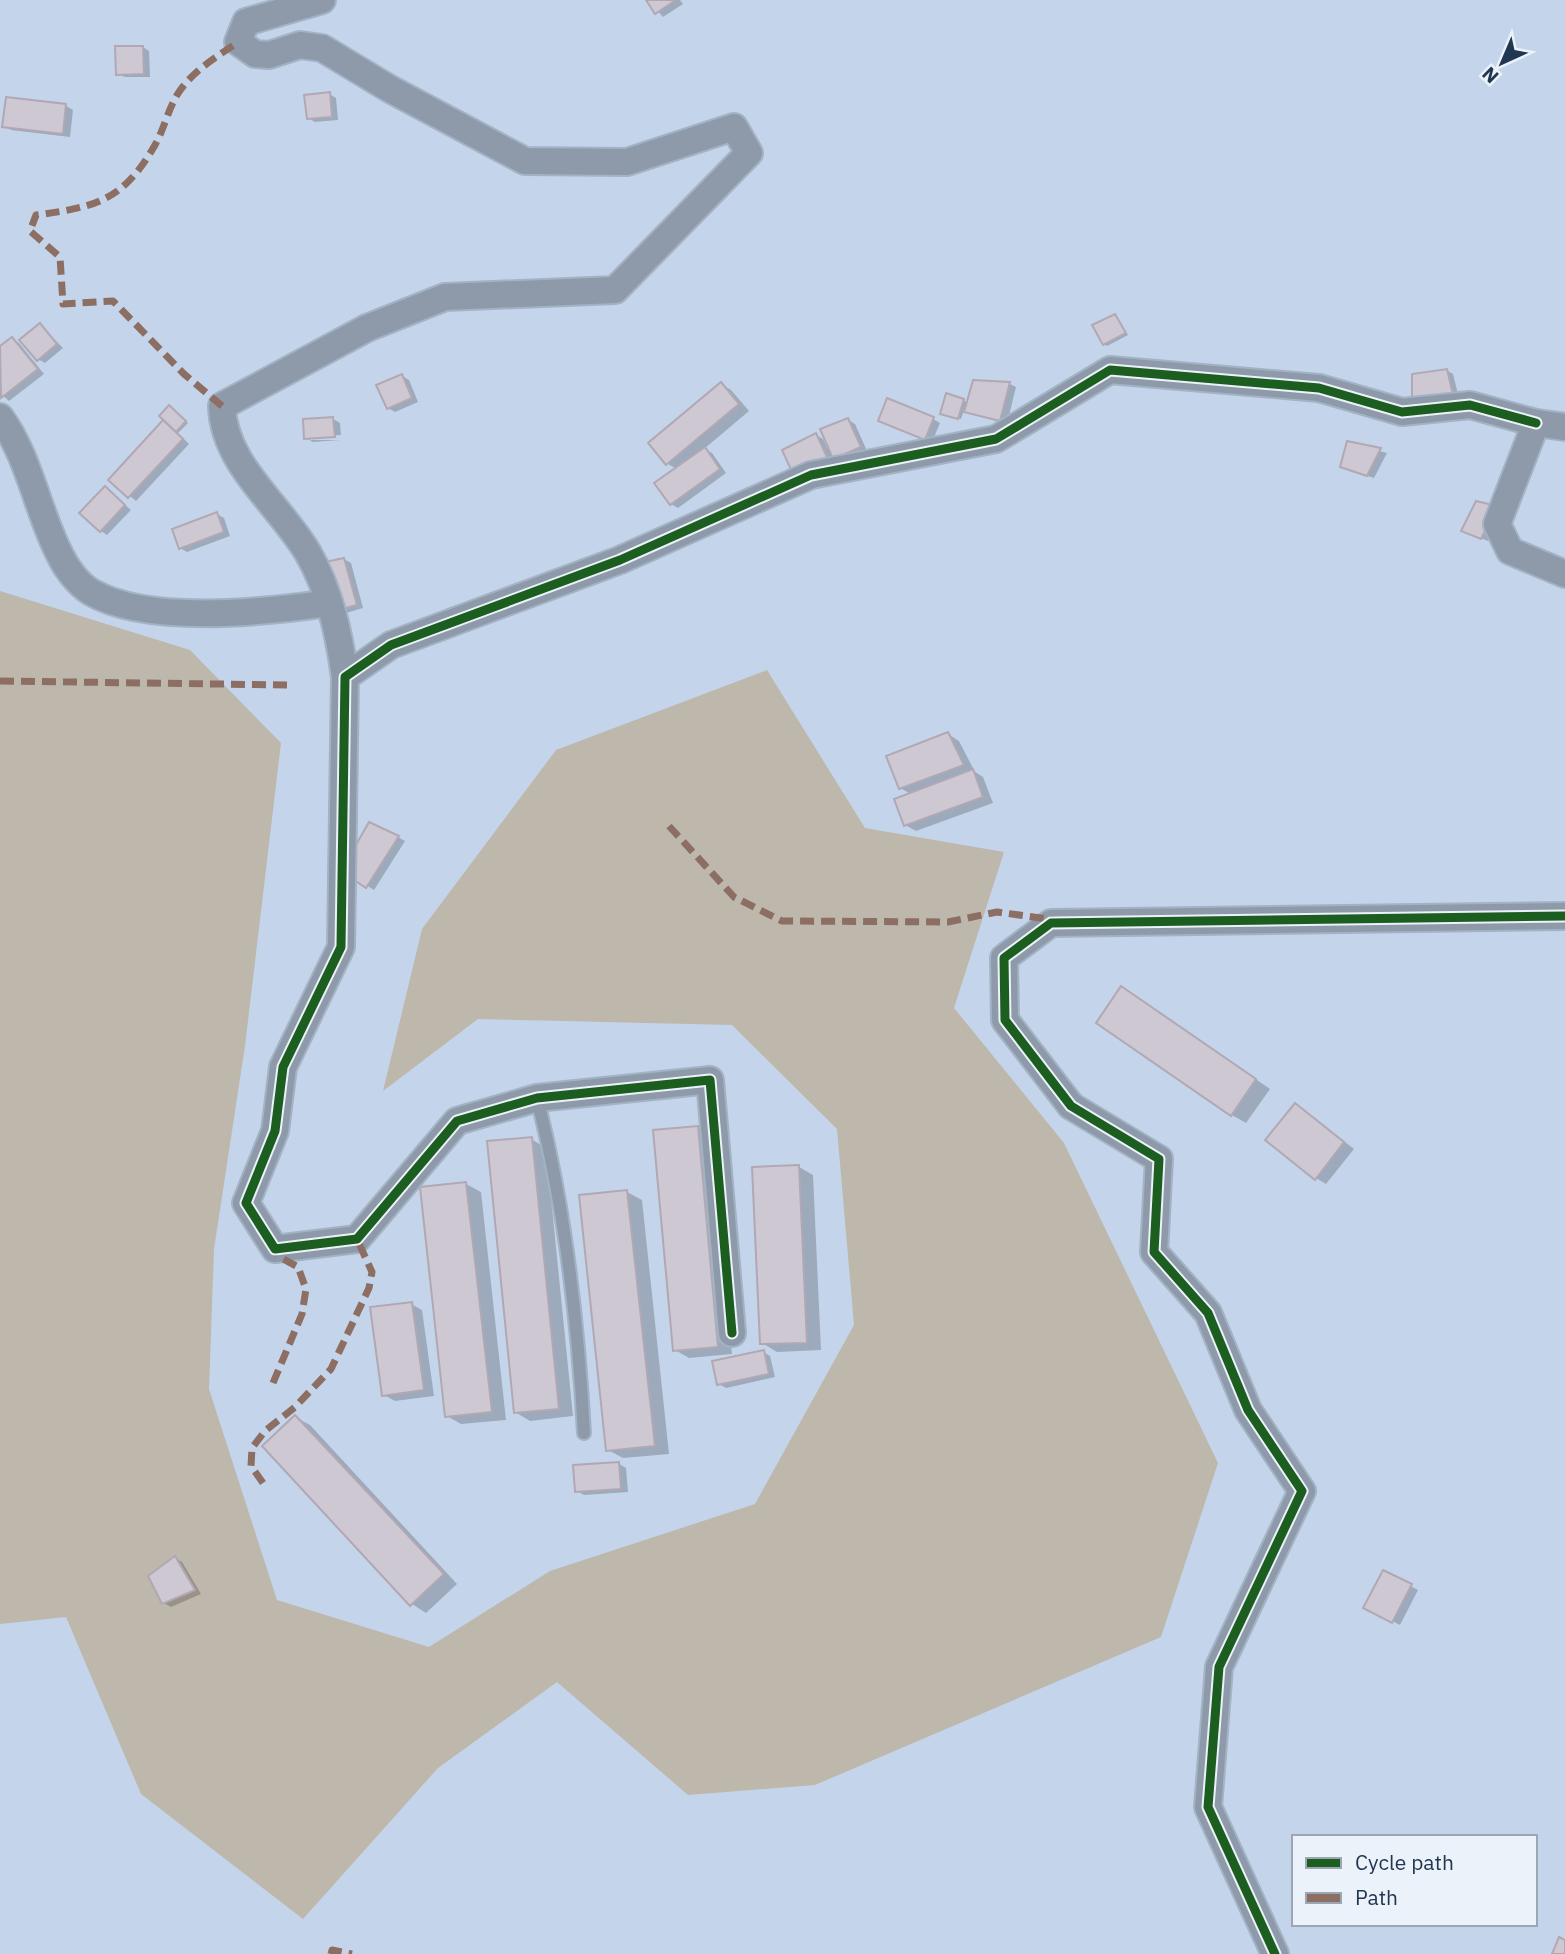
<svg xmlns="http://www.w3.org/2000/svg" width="1565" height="1954" font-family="'IBM Plex Sans',sans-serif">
	<rect width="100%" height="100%" fill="#c4d5eb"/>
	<path fill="#beb7ac" d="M0,591L190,650L281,743L245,1046L214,1249L209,1389L277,1600L429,1647L550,1571L755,1504L854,1325L837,1129L732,1025L478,1019L383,1091L422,929L556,750L767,670L865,828L1004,852L954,1008L1064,1143L1218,1463L1161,1637L815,1785L688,1795L557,1682L438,1768L303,1919L141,1794L66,1617L0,1624Z"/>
	<g fill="#0003">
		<path d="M648,0H680L683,4L663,17Z"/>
		<path d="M143,47L149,51L150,77H125L118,74Z"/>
		<path d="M329,94L336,98L338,120L315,122L308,118Z"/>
		<path d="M7,99L66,106L73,110L70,137L11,130L4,126Z"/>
		<path d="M1115,316L1128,335L1107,346L1104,344Z"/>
		<path d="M40,325L63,348L45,363L38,359Z"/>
		<path d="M12,339L19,343L44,374L9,401L0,393V348Z"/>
		<path d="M1446,370L1453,374L1459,398L1414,401Z"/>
		<path d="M402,376L409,380L418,402L395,412L388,408Z"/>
		<path d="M974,382L1010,384L1016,387L1007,424L964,410L961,419L945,415L963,400L969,403Z"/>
		<path d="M721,384L731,390L749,411L704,449L712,453L726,473L678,508L671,504L677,469L668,464Z"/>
		<path d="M172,409L188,423L178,433L189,444L136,501L111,480L164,423L170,426Z"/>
		<path d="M333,419L340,423L341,435L310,437V440H341L313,442L306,438Z"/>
		<path d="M933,419L940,423L932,442L887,424Z"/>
		<path d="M848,420L855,424L867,451L841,462L831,456L833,461L802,476L816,435L823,439L827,448L830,447Z"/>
		<path d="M1348,443L1387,453L1374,478L1349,470Z"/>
		<path d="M105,488L131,510L107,535L101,531Z"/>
		<path d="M1502,512L1488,541L1470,534Z"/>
		<path d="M217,514L224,518L230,536L187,552L180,548Z"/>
		<path d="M344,559L351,563L363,608L346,613L340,609Z"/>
		<path d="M948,734L959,741L975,772L983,777L993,803L916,831L905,825L911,794L900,788Z"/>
		<path d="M398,837L405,841L374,890L344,871Z"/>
		<path d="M1136,997L1270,1089L1246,1123L1232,1115Z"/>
		<path d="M1306,1112L1354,1149L1326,1184L1316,1178Z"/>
		<path d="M698,1128L713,1137L732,1354L689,1358L675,1350Z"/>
		<path d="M531,1139L546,1148L573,1416L530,1421L515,1412Z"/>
		<path d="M799,1167L813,1175L821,1350L777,1352L762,1343Z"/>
		<path d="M466,1184L481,1192L506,1420L461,1424L447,1416Z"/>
		<path d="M627,1192L642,1200L669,1454L623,1458L608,1450Z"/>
		<path d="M411,1304L422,1310L434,1396L395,1401L384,1395Z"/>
		<path d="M763,1352L770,1356L775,1377L726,1388L719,1384Z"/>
		<path d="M295,1417L310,1425L457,1584L426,1613L412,1604Z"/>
		<path d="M619,1464L626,1468L628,1492L584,1495L577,1491Z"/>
		<path d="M175,1558L182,1562L201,1594L171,1607L164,1603Z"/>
		<path d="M1384,1572L1418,1590L1400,1625L1366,1608Z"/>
	</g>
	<g fill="#cdc8d2" stroke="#b1a8b3" stroke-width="2">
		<path d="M646,0H676L655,14Z"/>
		<path d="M115,46H143L144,74L116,75Z"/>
		<path d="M330,92L332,117L307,119L304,95Z"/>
		<path d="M6,97L66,104L63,134L2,127Z"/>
		<path d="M1115,314L1126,333L1103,345L1092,325Z"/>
		<path d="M40,323L57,344L37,361L19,340Z"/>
		<path d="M12,337L38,369L1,398L0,346Z"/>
		<path d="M1447,369L1453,395L1412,402V374Z"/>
		<path d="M402,374L412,398L387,409L376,385Z"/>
		<path d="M973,380L1010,382L1000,421L964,412Z"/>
		<path d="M721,382L739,404L666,465L648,443Z"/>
		<path d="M946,393L964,399L958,419L940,414Z"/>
		<path d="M887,398L934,417L925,440L878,421Z"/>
		<path d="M169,405L186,421L176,432L159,416Z"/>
		<path d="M333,417L335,437L304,439L303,419Z"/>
		<path d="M848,418L861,447L833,459L820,429Z"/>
		<path d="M163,420L183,439L128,498L108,480Z"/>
		<path d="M816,433L827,457L793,474L782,450Z"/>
		<path d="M1347,441L1381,448L1367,476L1340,467Z"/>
		<path d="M705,447L720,469L670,505L654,483Z"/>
		<path d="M105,486L125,505L100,532L79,513Z"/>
		<path d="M1476,501L1497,506L1481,539L1461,531Z"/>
		<path d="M217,512L224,532L179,549L172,529Z"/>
		<path d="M344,558L357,605L338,610L325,562Z"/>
		<path d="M948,732L964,765L899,789L886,756Z"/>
		<path d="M973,769L983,797L904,826L894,799Z"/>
		<path d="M369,822L399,836L366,888L341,871Z"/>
		<path d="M1121,986L1256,1079L1231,1116L1096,1023Z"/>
		<path d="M1295,1103L1344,1142L1315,1180L1265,1140Z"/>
		<path d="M698,1126L718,1347L673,1351L653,1130Z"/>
		<path d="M532,1137L559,1409L514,1413L487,1141Z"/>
		<path d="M799,1165L807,1343L760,1344L752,1167Z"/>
		<path d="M466,1182L492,1412L445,1417L420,1187Z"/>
		<path d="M627,1190L655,1446L606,1451L579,1195Z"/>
		<path d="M412,1302L424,1390L382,1396L370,1307Z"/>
		<path d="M764,1350L769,1374L717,1385L712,1361Z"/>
		<path d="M295,1415L444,1574L410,1606L262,1446Z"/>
		<path d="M619,1462L621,1489L575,1492L573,1465Z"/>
		<path d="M175,1556L195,1590L162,1604L148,1576Z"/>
		<path d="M1383,1570L1412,1584L1392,1623L1363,1608Z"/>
		<path d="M1559,1937L1565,1940V1954H1552Z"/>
	</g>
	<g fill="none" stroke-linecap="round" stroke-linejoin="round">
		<g stroke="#a3b3c6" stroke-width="16">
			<path id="service" d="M537,1098C565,1207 578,1321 584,1433"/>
		</g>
		<g stroke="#a3b3c6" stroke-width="30">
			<g id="minor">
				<path d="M322,0L246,22L238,42L255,54L269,55L300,45L322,48L390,89L525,161L627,162L734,127L749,153L615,290L445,297L367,328L222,406C223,464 280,505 308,553C330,591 339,634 345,677"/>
				<path d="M0,417C30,458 37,511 60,555C66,568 78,584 91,592C148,625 266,612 329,603"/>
				<path d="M1565,427L1536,423L1497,524L1510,551L1565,574"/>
				<path d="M732,1333L710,1080L537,1098L457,1121L357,1239L275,1249L246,1203L275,1131L283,1067L341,947L345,677L391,645L620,560L811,475L996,439L1110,370L1319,388L1402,412L1470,405L1536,423"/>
				<path d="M1275,1954L1208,1807L1219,1667L1302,1491L1248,1410L1208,1313L1154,1252L1159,1159L1071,1106L1005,1020L1004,958L1051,923L1565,916"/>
			</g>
		</g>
		<use href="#service" stroke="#8e9aa9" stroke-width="12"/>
		<use href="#minor" stroke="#8e9aa9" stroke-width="26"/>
		<g stroke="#8d6e63" stroke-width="7" stroke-dasharray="14 7" stroke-linecap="butt">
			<path d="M222,406L184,374L113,301L63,304L60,257L30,231L36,215C96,207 123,201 155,145C164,129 168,110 177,95C192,71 215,58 238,42"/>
			<path d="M0,681L288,685"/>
			<path d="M669,826L734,897L782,921L948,922L997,912L1055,920"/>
			<path d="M273,1383L302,1314L306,1289L298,1267L278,1256L275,1249"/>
			<path d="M263,1483L251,1466L252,1448L265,1431L295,1407L331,1369L369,1288L372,1272L357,1239"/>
			<path d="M331,1954L332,1950L352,1954"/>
		</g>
		<g stroke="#ecf2f9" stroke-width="13">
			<g id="cycleway">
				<path d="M732,1333L710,1080L537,1098L457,1121L357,1239L275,1249L246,1203L275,1131L283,1067L341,947L345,677L391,645L620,560L811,475L996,439L1110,370L1319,388L1402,412L1470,405L1536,423"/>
				<path d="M1275,1954L1208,1807L1219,1667L1302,1491L1248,1410L1208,1313L1154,1252L1159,1159L1071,1106L1005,1020L1004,958L1051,923L1565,916"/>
			</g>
		</g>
		<use href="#cycleway" stroke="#1b5e20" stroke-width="9"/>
	</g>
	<rect x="1292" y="1835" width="245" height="91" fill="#ecf2f9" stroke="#9ba7b5" stroke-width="2"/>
	<rect x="1306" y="1858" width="35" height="10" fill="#1b5e20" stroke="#9ba7b5" stroke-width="2"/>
	<text x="1355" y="1870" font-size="21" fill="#213650">Cycle path</text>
	<rect x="1306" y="1893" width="35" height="10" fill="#8d6e63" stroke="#9ba7b5" stroke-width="2"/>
	<text x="1355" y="1905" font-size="21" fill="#213650">Path</text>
	<g transform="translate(1502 63) rotate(224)" stroke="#ecf2f9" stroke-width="5" paint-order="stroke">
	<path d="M0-5L12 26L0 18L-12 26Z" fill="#213650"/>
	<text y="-10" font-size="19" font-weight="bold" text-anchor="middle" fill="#213650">N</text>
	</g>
</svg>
